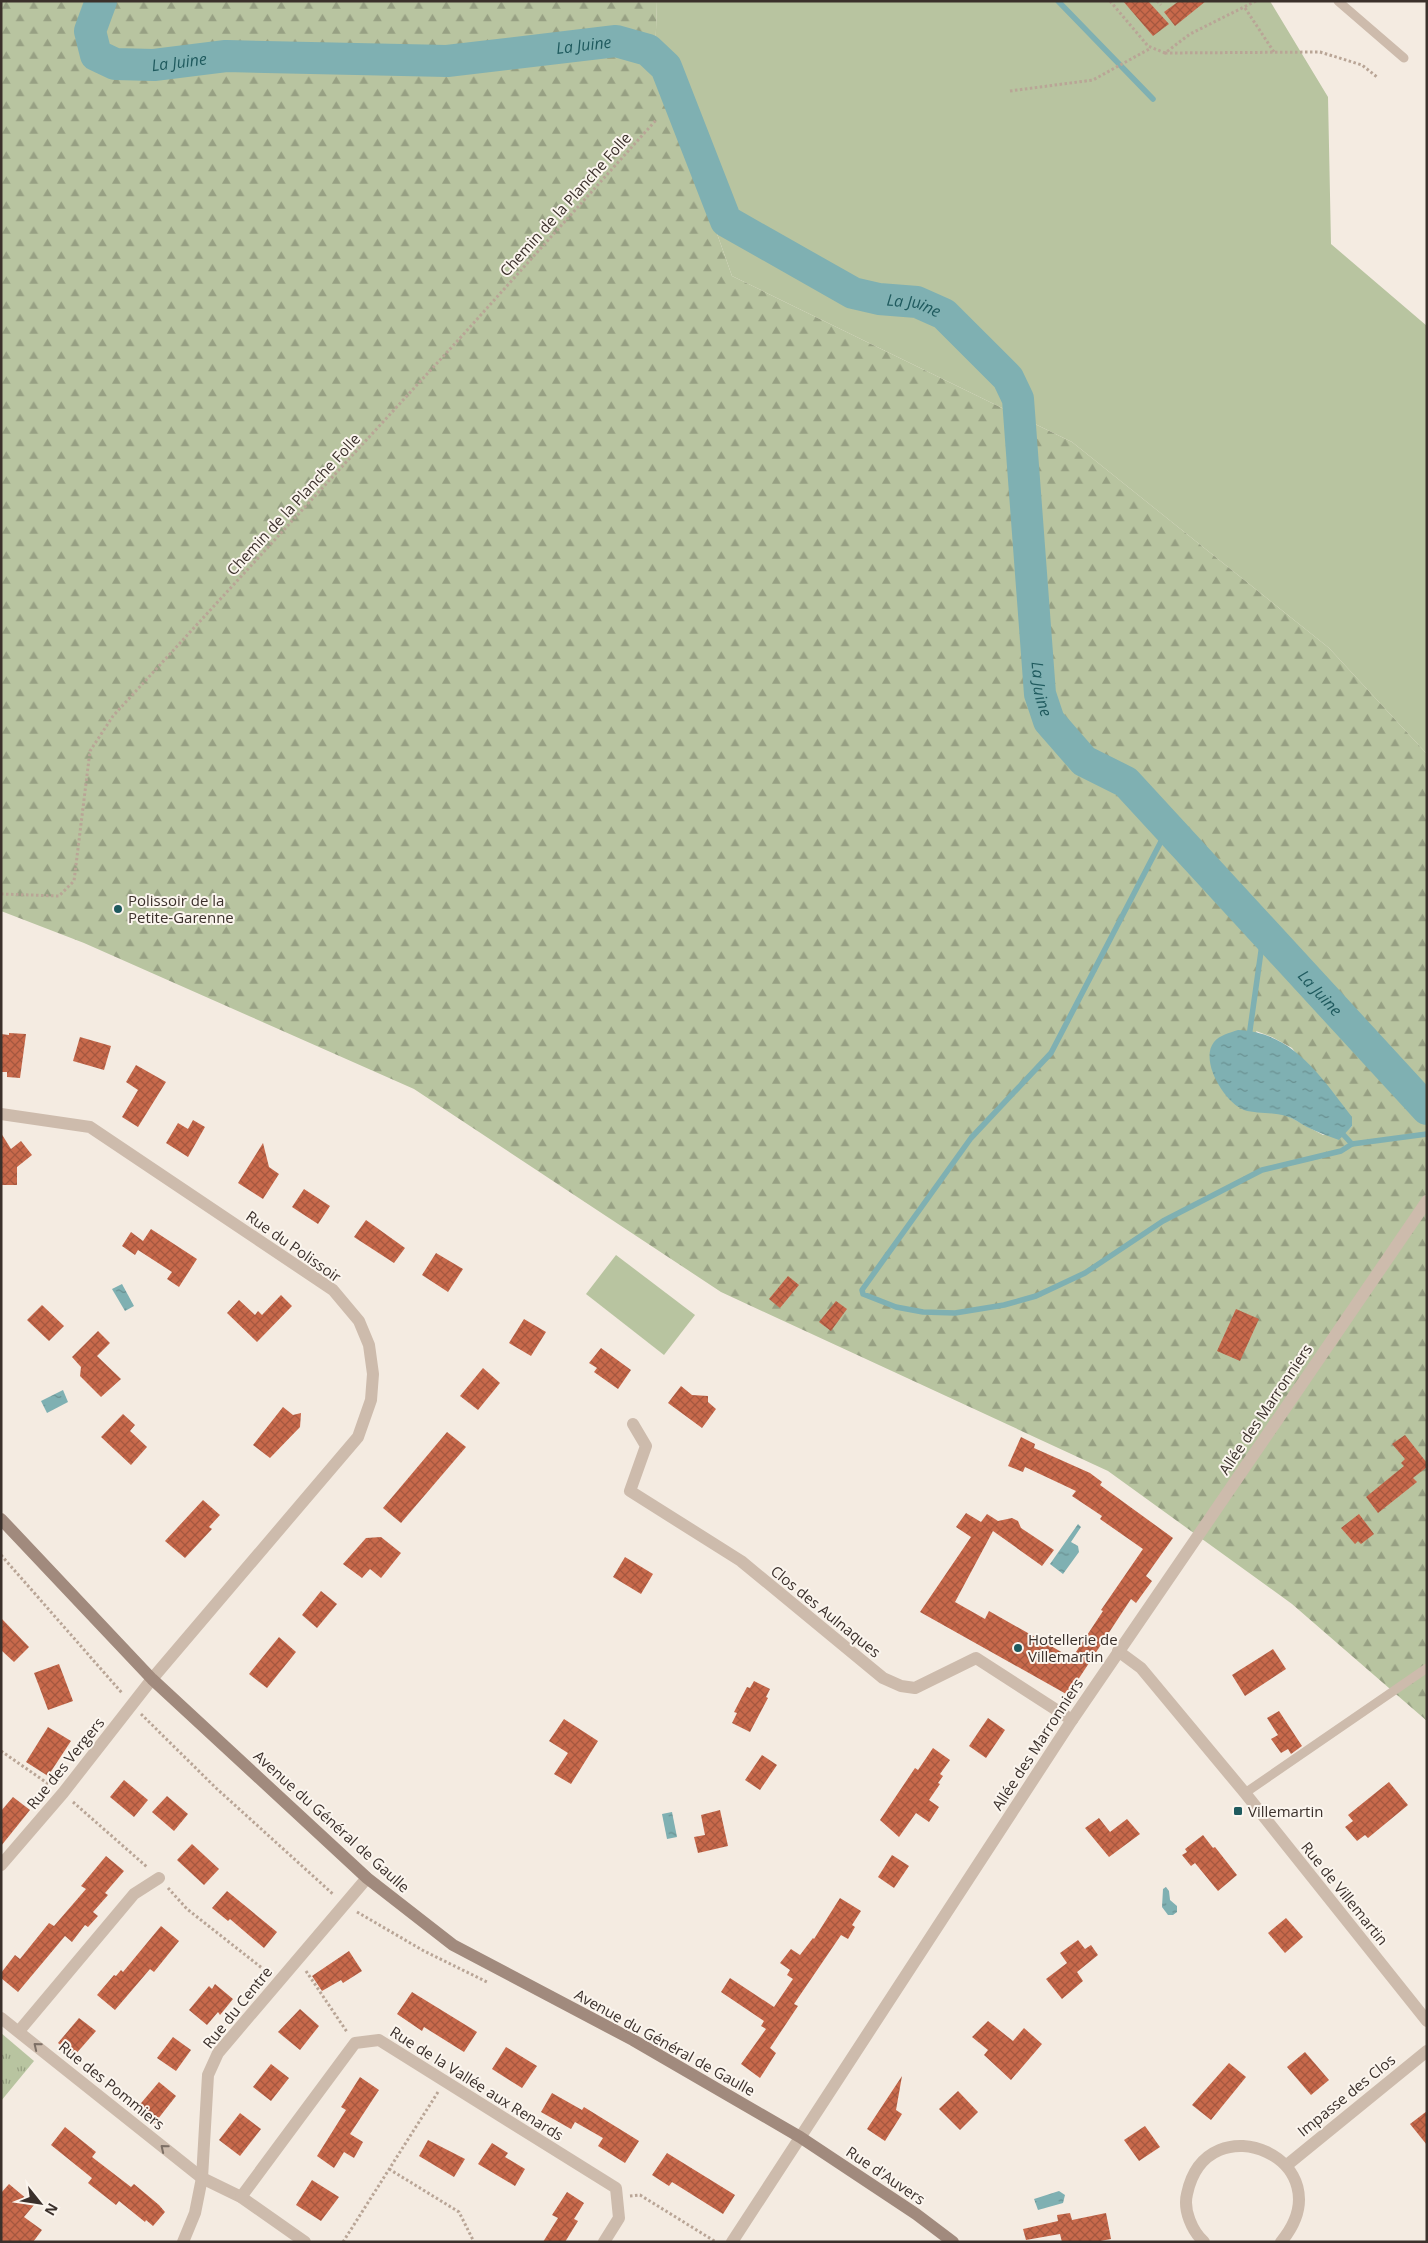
<svg xmlns="http://www.w3.org/2000/svg" width="1428" height="2243" font-family="'Open Sans',sans-serif">
	<defs>
		<pattern id="forest-firs" width="22" height="20" patternUnits="userSpaceOnUse" patternTransform="scale(1.25)"><rect width="22" height="20" fill="#b8c4a0"/><path d="M5 1l3.5 6h-7zM16 11l3.5 6h-7z" fill="#97a083"/></pattern>
		<pattern id="park-tufts" width="24" height="20" patternUnits="userSpaceOnUse" patternTransform="scale(1.25)"><rect width="24" height="20" fill="#b8c4a0"/><path d="M3 7l-1-3M5 7V3M7 7l1-3M15 17l-1-3M17 17v-4M19 17l1-3" fill="none" stroke="#97a083"/></pattern>
		<pattern id="water-ripples" width="26" height="14" patternUnits="userSpaceOnUse" patternTransform="scale(1.25)"><rect width="26" height="14" fill="#7fb0b2"/><path d="M2 4q2-2 4 0t4 0M15 11q2-2 4 0t4 0" fill="none" stroke="#699091"/></pattern>
		<pattern id="building-cross-hatch" width="8" height="8" patternUnits="userSpaceOnUse" patternTransform="scale(1.25)"><rect width="8" height="8" fill="#c8694b"/><path d="M0 0l8 8M0 8l8-8" fill="none" stroke="#a4573f"/></pattern>
	</defs>
	<rect width="100%" height="100%" fill="#f4ebe1"/>
	<g fill="#b8c4a0">
		<path d="M657,1H1270L1328,97L1331,244L1427,326V754L1329,648L1072,442L732,276L655,58Z"/>
		<path d="M616,1255L695,1315L664,1355L586,1294Z"/>
	</g>
	<path fill="url(#forest-firs)" fill-rule="evenodd" d="M1,1H657L655,58L732,276L1072,442L1329,648L1427,754V1721L1292,1604L1108,1471L721,1292L414,1089L84,943L1,911ZM1256,1031L1272,1037L1292,1048L1352,1126L1343,1134L1323,1135L1288,1116Z"/>
	<path fill="url(#park-tufts)" d="M1,2033L34,2061L1,2101Z"/>
	<g fill="url(#water-ripples)">
		<path d="M1238,1030C1293,1032 1321,1077 1352,1117V1126L1339,1140C1328,1136 1317,1132 1307,1127C1300,1123 1293,1118 1286,1116C1273,1112 1257,1114 1244,1110C1225,1103 1199,1061 1214,1042C1220,1035 1229,1033 1238,1030Z"/>
		<path d="M122,1284L134,1306L125,1311L112,1289Z"/>
		<path d="M63,1390L68,1402L47,1413L41,1401Z"/>
		<path d="M1078,1524L1081,1527L1071,1542L1078,1546L1079,1552L1063,1574L1050,1564Z"/>
		<path d="M672,1812L677,1837L667,1839L662,1814Z"/>
		<path d="M1166,1887L1169,1891L1170,1900L1177,1906V1912L1173,1915H1168L1162,1907L1163,1889Z"/>
		<path d="M1059,2191L1065,2195L1063,2203L1038,2210L1034,2199Z"/>
	</g>
	<g fill="none" stroke-linecap="round" stroke-linejoin="round">
		<g stroke="#7fb0b2" stroke-width="5.5">
			<path d="M1058,1L1153,99"/>
			<path d="M1168,828L1051,1053L971,1138L862,1290L863,1294L896,1307L923,1312L955,1313L1004,1305L1036,1296L1085,1273L1163,1221L1262,1170L1341,1151L1352,1144L1427,1134"/>
			<path d="M1249,1037L1264,930"/>
			<path d="M1339,1130L1352,1144"/>
		</g>
		<path stroke="#7fb0b2" stroke-width="32" id="s1" d="M101,1L90,31L96,55L115,64L154,65L226,56L447,61L616,41L648,50L666,67L726,221L853,293L879,299L917,302L944,314L1008,378L1018,399L1040,694L1049,721L1084,761L1126,782L1427,1109"/>
	</g>
	<g fill="url(#building-cross-hatch)">
		<path d="M1123,1H1148L1169,24L1153,36Z"/>
		<path d="M1179,1H1206L1175,26L1164,12Z"/>
		<path d="M9,1033L26,1034L20,1078L7,1077V1072H1V1034L9,1035Z"/>
		<path d="M80,1037L111,1046L104,1070L73,1061Z"/>
		<path d="M136,1065L166,1082L138,1127L122,1117L138,1090L126,1082Z"/>
		<path d="M193,1120L205,1127L188,1157L166,1143L178,1123L188,1129Z"/>
		<path d="M1,1133L11,1149L21,1141L32,1155L17,1167V1185H1Z"/>
		<path d="M263,1143L269,1167L279,1174L263,1199L238,1183Z"/>
		<path d="M304,1189L330,1206L318,1224L292,1207Z"/>
		<path d="M366,1220L405,1248L394,1263L354,1237Z"/>
		<path d="M151,1229L197,1259L179,1287L167,1279L172,1272L138,1250L135,1255L122,1246L131,1232L143,1241Z"/>
		<path d="M436,1253L463,1269L448,1292L422,1275Z"/>
		<path d="M788,1276L799,1285L780,1308L769,1299Z"/>
		<path d="M281,1295L292,1306L257,1342L227,1313L239,1300L255,1315L258,1311L262,1315Z"/>
		<path d="M836,1301L847,1309L831,1331L819,1322Z"/>
		<path d="M42,1305L64,1326L49,1341L27,1320Z"/>
		<path d="M1236,1309L1259,1319L1240,1361L1217,1351Z"/>
		<path d="M524,1319L546,1332L531,1356L509,1343Z"/>
		<path d="M98,1331L110,1343L97,1356L121,1379L101,1397L80,1376L81,1367L72,1357Z"/>
		<path d="M601,1348L631,1370L618,1389L594,1372L597,1368L589,1363Z"/>
		<path d="M483,1368L500,1383L478,1410L460,1396Z"/>
		<path d="M681,1386L692,1395L708,1396V1402L716,1409L702,1428L668,1403Z"/>
		<path d="M283,1407L293,1415L301,1413L300,1427L270,1458L253,1445Z"/>
		<path d="M123,1414L135,1425L130,1431L147,1447L131,1465L101,1437Z"/>
		<path d="M447,1432L466,1447L401,1523L383,1508Z"/>
		<path d="M1405,1435L1427,1463V1467L1413,1478L1417,1482L1378,1513L1366,1497L1404,1466L1401,1463L1405,1459L1392,1444Z"/>
		<path d="M1021,1437L1035,1444L1034,1448L1090,1473L1102,1482L1100,1485L1173,1538L1146,1576L1152,1581L1136,1603L1131,1599L1068,1695L920,1612L971,1537L956,1527L966,1513L981,1522L987,1514L998,1521L1012,1518L1018,1521L1021,1528L1054,1550L1042,1566L993,1531L955,1602L985,1619L989,1611L1072,1658L1103,1611L1101,1610L1143,1549L1100,1519L1102,1516L1072,1496L1076,1491L1025,1467L1023,1472L1008,1466Z"/>
		<path d="M203,1500L220,1515L209,1527L212,1529L185,1558L165,1541Z"/>
		<path d="M1359,1514L1374,1534L1361,1544L1358,1541L1355,1544L1341,1528Z"/>
		<path d="M381,1537L401,1553L381,1578L370,1569L362,1578L343,1564L366,1538Z"/>
		<path d="M625,1557L653,1574L641,1594L613,1577Z"/>
		<path d="M321,1591L337,1604L317,1628L302,1615Z"/>
		<path d="M1,1618L29,1647L14,1662L1,1650Z"/>
		<path d="M279,1637L296,1652L267,1688L249,1674Z"/>
		<path d="M1273,1649L1286,1669L1245,1696L1232,1675Z"/>
		<path d="M59,1664L73,1701L48,1710L34,1673Z"/>
		<path d="M754,1681L770,1689L766,1697L768,1698L750,1732L732,1723L737,1713L734,1712L747,1687L750,1688Z"/>
		<path d="M1279,1711L1302,1746L1291,1754L1288,1749L1281,1753L1271,1739L1278,1735L1267,1718Z"/>
		<path d="M988,1718L1005,1730L986,1758L969,1746Z"/>
		<path d="M564,1719L598,1741L571,1784L554,1774L568,1753L549,1741Z"/>
		<path d="M48,1727L71,1741L48,1776L26,1762Z"/>
		<path d="M933,1748L950,1760L940,1774L943,1776L938,1783L940,1784L929,1800L939,1807L929,1822L916,1813L899,1837L880,1820L915,1768L918,1770Z"/>
		<path d="M762,1755L777,1765L760,1790L745,1780Z"/>
		<path d="M124,1780L148,1800L134,1817L110,1797Z"/>
		<path d="M1389,1782L1408,1805L1368,1838L1365,1835L1357,1841L1345,1827L1353,1821L1348,1815Z"/>
		<path d="M167,1796L188,1814L174,1831L152,1812Z"/>
		<path d="M13,1797L30,1810L1,1846V1811Z"/>
		<path d="M720,1810L728,1846L698,1853L694,1837L705,1835L701,1815Z"/>
		<path d="M1099,1818L1110,1832L1127,1819L1140,1834L1109,1857L1085,1828Z"/>
		<path d="M1203,1835L1213,1848L1215,1847L1237,1875L1218,1891L1195,1863L1191,1866L1182,1855L1187,1852L1185,1849Z"/>
		<path d="M192,1844L219,1869L204,1885L177,1860Z"/>
		<path d="M892,1855L909,1866L894,1888L878,1877Z"/>
		<path d="M106,1856L124,1871L105,1893L108,1895L93,1912L98,1916L88,1927L85,1925L72,1942L65,1936L18,1992L1,1978V1973L15,1955L20,1959L49,1923L54,1926L86,1889L81,1886Z"/>
		<path d="M227,1891L277,1932L264,1948L230,1919L228,1921L212,1908Z"/>
		<path d="M840,1898L861,1911L852,1925L855,1927L848,1939L841,1935L794,2004L798,2006L770,2048L776,2053L760,2078L741,2064L766,2029L761,2026L764,2021L721,1992L730,1978L774,2007L793,1979L787,1975L790,1970L780,1963L791,1949L800,1955L813,1938L814,1939Z"/>
		<path d="M1286,1918L1303,1937L1285,1953L1268,1933Z"/>
		<path d="M161,1926L179,1941L154,1972L150,1969L115,2010L97,1995L114,1975L116,1976L121,1970L123,1972Z"/>
		<path d="M1078,1940L1085,1949L1091,1945L1098,1955L1077,1972L1083,1981L1062,1999L1046,1979L1067,1963L1060,1953Z"/>
		<path d="M349,1951L362,1971L343,1983L341,1980L322,1991L312,1976Z"/>
		<path d="M215,1984L233,1999L220,2015L218,2012L207,2025L189,2010L209,1986L212,1989Z"/>
		<path d="M412,1992L477,2032L464,2052L424,2027L422,2031L397,2014Z"/>
		<path d="M300,2009L319,2026L300,2050L278,2032Z"/>
		<path d="M79,2018L96,2031L74,2056L58,2043Z"/>
		<path d="M988,2021L1013,2041L1024,2028L1042,2044L1011,2080L984,2055L988,2050L972,2037Z"/>
		<path d="M173,2037L191,2050L176,2071L157,2058Z"/>
		<path d="M506,2047L537,2066L522,2088L492,2069Z"/>
		<path d="M1305,2052L1329,2080L1311,2095L1287,2067Z"/>
		<path d="M1229,2063L1246,2077L1211,2120L1192,2105Z"/>
		<path d="M271,2064L289,2078L271,2101L253,2087Z"/>
		<path d="M902,2076L896,2110L902,2114L885,2141L867,2129Z"/>
		<path d="M360,2077L379,2090L350,2134L363,2142L354,2158L344,2152L334,2168L317,2156L346,2110L341,2107Z"/>
		<path d="M159,2082L176,2096L154,2124L136,2109Z"/>
		<path d="M958,2091L978,2112L960,2130L939,2109Z"/>
		<path d="M552,2093L582,2110L584,2107L639,2141L625,2163L598,2146L603,2138L575,2122L571,2129L541,2112Z"/>
		<path d="M1427,2111V2145L1410,2124Z"/>
		<path d="M240,2113L261,2129L240,2156L219,2140Z"/>
		<path d="M1145,2126L1160,2147L1139,2161L1124,2140Z"/>
		<path d="M65,2127L96,2152L92,2157L131,2187L134,2184L159,2205L165,2212L153,2226L146,2220L145,2222L119,2201L116,2205L88,2183L92,2178L51,2145Z"/>
		<path d="M428,2140L465,2159L454,2177L419,2156Z"/>
		<path d="M492,2143L508,2153L505,2157L525,2169L515,2186L478,2164Z"/>
		<path d="M667,2153L735,2195L723,2214L680,2187L672,2182L669,2186L652,2175Z"/>
		<path d="M312,2180L339,2197L321,2221L296,2205Z"/>
		<path d="M9,2184L34,2205L24,2217L42,2230L33,2242H1V2193Z"/>
		<path d="M567,2192L584,2203L574,2219L578,2221L565,2242H543L558,2218L552,2215Z"/>
		<path d="M1070,2213L1072,2220L1106,2213L1111,2239L1095,2242H1062L1060,2234L1026,2240L1023,2229L1058,2221L1057,2215Z"/>
	</g>
	<g fill="none" stroke-linecap="round" stroke-linejoin="round">
		<g stroke="#b9a596" stroke-width="3" stroke-dasharray="2.5 2.5" stroke-linecap="butt">
			<path d="M1110,1L1148,46L1165,53L1190,34L1256,1"/>
			<path d="M1157,1L1161,5"/>
			<path d="M1245,8L1274,52"/>
			<path d="M1165,53L1320,52L1362,65L1377,77"/>
			<path d="M1010,91L1093,80L1151,48"/>
			<path d="M1,894L59,896L74,881L90,751L113,716L461,337L657,119"/>
			<path d="M1,1555L122,1693"/>
			<path d="M141,1714L216,1788L334,1895"/>
			<path d="M1,1751L50,1785"/>
			<path d="M73,1802L147,1867"/>
			<path d="M168,1888L187,1909L267,1972"/>
			<path d="M357,1912L424,1951L487,1982"/>
			<path d="M306,1971L347,2032"/>
			<path d="M389,2169L459,2212L474,2242"/>
			<path d="M630,2196L640,2195L716,2242"/>
			<path d="M343,2242L438,2092"/>
		</g>
		<g stroke="#cdbbac" stroke-width="9">
			<path d="M1338,1L1404,58"/>
			<path d="M1245,1793L1427,1668"/>
		</g>
		<g stroke="#cdbbac" stroke-width="12">
			<path d="M1,1114L90,1127L333,1290L359,1321L369,1345L373,1374L371,1400L358,1437L152,1679L63,1793L1,1865"/>
			<path d="M633,1424L646,1446L630,1491L741,1561L883,1678L901,1686L915,1688L976,1658L1072,1720"/>
			<path d="M1118,1651L1141,1668L1245,1793L1427,2021"/>
			<path d="M1,2018L202,2178L241,2197L305,2242"/>
			<path d="M19,2031L134,1894L159,1878"/>
			<path d="M1287,2165L1427,2051"/>
			<path d="M241,2197L355,2043L379,2040L616,2188L619,2218L604,2242"/>
			<path d="M183,2242L195,2213L202,2178L208,2075L218,2053L367,1878"/>
			<path d="M732,2242L1072,1720L1427,1201"/>
			<path d="M1204,2242C1192,2231 1183,2210 1187,2194C1207,2099 1348,2161 1281,2242"/>
		</g>
		<path stroke="#a18a7d" stroke-width="12" d="M1,1519L152,1679L367,1878L453,1945L633,2040L800,2137L916,2214L953,2242"/>
	</g>
	<defs><path id="oneway-chevron" d="M-2-3.5L2.5 0L-2 3.5" fill="none" stroke-width="1.6" stroke-linecap="round" stroke-linejoin="round" transform="scale(1.25)"/></defs>
	<g stroke="#7d6f65">
		<use href="#oneway-chevron" transform="translate(37 2046) rotate(-141)"/>
		<use href="#oneway-chevron" transform="translate(164 2148) rotate(-141)"/>
	</g>
	<g fill="#1f5a5e" stroke="#fbf5ee" stroke-width="2">
		<circle cx="118" cy="909" r="5"/>
		<circle cx="1018" cy="1648" r="5"/>
		<rect x="1233" y="1806" width="10" height="10" rx="2.5"/>
	</g>
	<g text-anchor="middle" dominant-baseline="central" stroke-width="4" stroke-linejoin="round" paint-order="stroke">
		<g font-size="15" fill="#3b302b" stroke="#fbf5ee">
			<text transform="translate(565 204) rotate(-48)">Chemin de la Planche Folle</text>
			<text transform="translate(293 504) rotate(-47)">Chemin de la Planche Folle</text>
			<text transform="translate(294 1246) rotate(35)">Rue du Polissoir</text>
			<text transform="translate(1265 1409) rotate(-56)">Allée des Marronniers</text>
			<text transform="translate(826 1611) rotate(39)">Clos des Aulnaques</text>
			<text transform="translate(1037 1744) rotate(-57)">Allée des Marronniers</text>
			<text transform="translate(65 1763) rotate(-51)">Rue des Vergers</text>
			<text transform="translate(332 1821) rotate(42)">Avenue du Général de Gaulle</text>
			<text transform="translate(1345 1893) rotate(51)">Rue de Villemartin</text>
			<text transform="translate(237 2007) rotate(-51)">Rue du Centre</text>
			<text transform="translate(665 2042) rotate(29)">Avenue du Général de Gaulle</text>
			<text transform="translate(477 2083) rotate(32)">Rue de la Vallée aux Renards</text>
			<text transform="translate(112 2085) rotate(39)">Rue des Pommiers</text>
			<text transform="translate(1346 2095) rotate(-39)">Impasse des Clos</text>
			<text transform="translate(886 2175) rotate(34)">Rue d'Auvers</text>
		</g>
		<g font-size="15" fill="#3b302b" stroke="#fbf5ee" text-anchor="start">
			<text x="128" y="900">Polissoir de la<tspan x="128" dy="17">Petite-Garenne</tspan></text>
			<text x="1028" y="1639">Hotellerie de<tspan x="1028" dy="17">Villemartin</tspan></text>
			<text x="1248" y="1811">Villemartin</text>
		</g>
		<g font-size="16" font-style="italic" fill="#1f5a5e" stroke="#fbf5ee">
			<text stroke="none"><textPath href="#s1" startOffset="548">La Juine</textPath></text>
			<text stroke="none"><textPath href="#s1" startOffset="142">La Juine</textPath></text>
			<text stroke="none"><textPath href="#s1" startOffset="1012">La Juine</textPath></text>
			<text stroke="none"><textPath href="#s1" startOffset="1449">La Juine</textPath></text>
			<text stroke="none"><textPath href="#s1" startOffset="1869">La Juine</textPath></text>
		</g>
	</g>
	<rect width="1428" height="2243" fill="none" stroke="#3b302b" stroke-width="5"/>
	<g transform="translate(40 2203) rotate(120)" stroke="#fbf5ee" stroke-width="4" paint-order="stroke">
	<path d="M0-4L9 19L0 12L-9 19Z" fill="#3b302b"/>
	<text y="-8" font-size="14" font-weight="bold" text-anchor="middle" fill="#3b302b">N</text>
	</g>
</svg>
